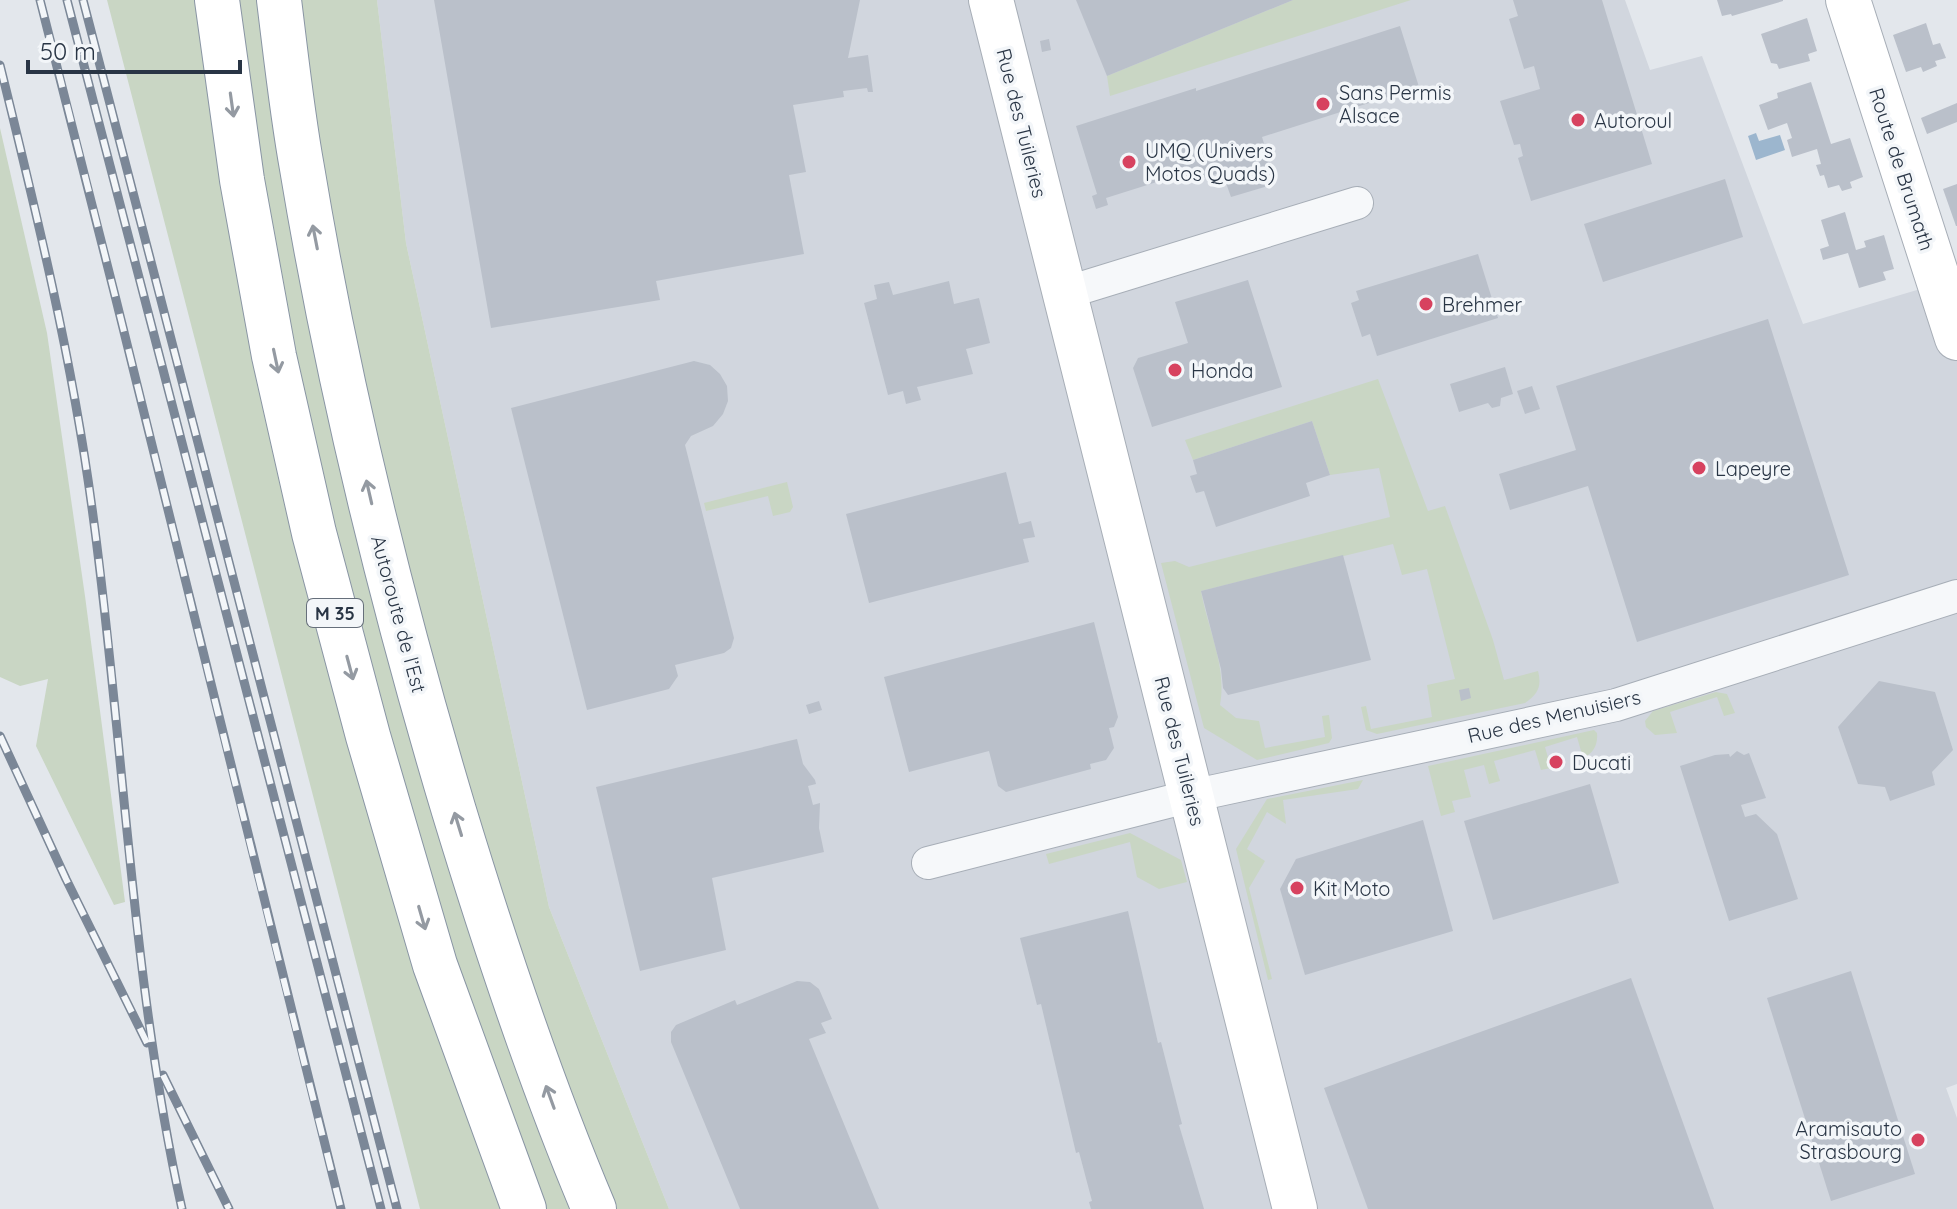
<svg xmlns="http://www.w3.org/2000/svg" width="1957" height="1209" font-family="Quicksand,sans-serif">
	<rect width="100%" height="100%" fill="#e3e7ec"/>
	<path fill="#d1d6de" d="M377,0H1625L1650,70L1702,56L1803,324L1927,287L1957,359V1084L1946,1088L1957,1118V1209H669L549,907L406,243Z"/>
	<g fill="#c9d6c4">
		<path d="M107,0H377L406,243L549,907L669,1209H420Z"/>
		<path d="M1293,0H1411L1110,96L1107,76Z"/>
		<path d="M0,128L47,333L85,596L125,902L114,905L36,746L48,679L20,686L0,677Z"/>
		<path d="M1378,379L1428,511L1445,506L1493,640L1504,680L1538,671C1542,687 1538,694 1525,703L1377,734L1366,730L1361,707L1366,706L1371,729L1432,717L1427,685L1455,679L1427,569L1402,575L1393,544L1201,591C1208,630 1227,666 1220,705L1236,718L1259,721L1265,748L1325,737L1322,716L1329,715L1332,738L1329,743L1257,760L1204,728L1161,563L1175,561L1189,567L1390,517L1379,468L1330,475L1312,421L1193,460L1185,440Z"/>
		<path d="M787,482L793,507L790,512L773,516L768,496L706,511L704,503Z"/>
		<path d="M1716,692L1727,694L1735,713L1724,716L1717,697L1670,712L1677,733L1655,735L1646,727L1645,721L1653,711Z"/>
		<path d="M1594,730L1597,733C1598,744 1594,753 1583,758L1577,737L1545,747L1551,768L1541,770L1535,750L1494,761L1500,781L1489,784L1484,765L1464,770L1471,797L1452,801L1455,812L1441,816L1428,766Z"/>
		<path d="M1363,780L1358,789L1283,800L1286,824L1267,812L1247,849L1265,861L1249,888L1272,979L1268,980L1236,849L1267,799Z"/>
		<path d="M1130,833L1181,860L1187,882L1159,889L1137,877L1130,842L1049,864L1046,854Z"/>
	</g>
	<path fill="#9cb6ce" d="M1756,133L1759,141L1780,135L1785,150L1756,160L1748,136Z"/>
	<g fill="#bac0ca">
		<path d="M434,0H860L848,58L868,55L873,92H868L867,88L843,91L844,97L793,105L806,172L789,175L804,254L656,281L660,300L491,328Z"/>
		<path d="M1076,0H1293L1107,76Z"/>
		<path d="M1513,0H1602L1652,164L1531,201L1518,158L1523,156L1520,144L1514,145L1500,101L1540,89L1534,66L1524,69L1509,19L1518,16Z"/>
		<path d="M1717,0H1783V1L1732,16L1731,14L1722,16Z"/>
		<path d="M1807,18L1817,51L1808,54L1810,61L1779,69L1777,64L1771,63L1761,34Z"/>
		<path d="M1926,23L1933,45L1940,43L1946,58L1935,61L1937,66L1923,72L1921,67L1906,72L1893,35Z"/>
		<path d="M1400,26L1419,87L1262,137L1272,169L1268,186L1231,197L1222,172L1201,179L1198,169L1106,198L1108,205L1096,209L1092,196L1097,194L1076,126L1196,88V91Z"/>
		<path d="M1049,39L1051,50L1042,52L1040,41Z"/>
		<path d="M1811,82L1831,144L1850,138L1863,177L1850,182L1852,188L1842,191L1839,185L1828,188L1824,175L1820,176L1816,165L1821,164L1817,149L1792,157L1787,140L1792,138L1787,123L1768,130L1759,105L1778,98L1777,93Z"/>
		<path d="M1957,103V122L1927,134L1921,118Z"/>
		<path d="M1725,179L1743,237L1603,282L1584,224Z"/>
		<path d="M1957,184V226H1956L1943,189Z"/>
		<path d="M1845,212L1856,250L1866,247L1864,241L1884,235L1894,269L1883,272L1886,280L1859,288L1848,253L1823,260L1820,249L1829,246L1821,220Z"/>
		<path d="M1478,254L1498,318L1377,356L1370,334L1362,337L1351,303L1359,300L1356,291Z"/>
		<path d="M1248,280L1282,387L1152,427L1133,368L1138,358L1188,343L1175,302Z"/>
		<path d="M949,281L954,304L979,298L990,343L966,349L973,374L917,387L921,400L906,404L903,391L888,395L864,303L877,299L874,285L889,282L893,295Z"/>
		<path d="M1768,319L1849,575L1637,642L1588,486L1510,510L1499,474L1576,450L1556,386Z"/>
		<path d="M694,361L710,365L720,374L727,386L728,401L723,414L713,426L691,436L685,445L734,638L731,648L724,653L675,665L678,676L669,689L587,710L511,408Z"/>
		<path d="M1505,367L1513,394L1501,398L1500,406L1492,408L1488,403L1459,412L1450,384Z"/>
		<path d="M1532,386L1540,409L1525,414L1517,391Z"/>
		<path d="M1312,421L1330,475L1306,483L1310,496L1216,527L1204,491L1196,493L1190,476L1197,474L1193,460Z"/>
		<path d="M1006,472L1019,524L1031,521L1035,537L1023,539L1029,562L869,603L846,514Z"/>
		<path d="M1343,555L1371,660L1228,695L1223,688L1221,669L1201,591Z"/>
		<path d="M1094,622L1118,717L1114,727L1109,728L1114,748L1106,760L1090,764L1091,769L1006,792L998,786L989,751L909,772L884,677Z"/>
		<path d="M1879,681L1935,692L1953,750L1932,772L1935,785L1890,801L1885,787L1858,784L1838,727Z"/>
		<path d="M1469,688L1471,698L1461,701L1459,690Z"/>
		<path d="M819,701L822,710L809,714L806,705Z"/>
		<path d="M797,739L803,764L815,780L816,784L808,786L813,805L820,803L819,828L824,852L712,878L726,950L640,971L596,787Z"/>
		<path d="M1737,751L1744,755L1749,753L1766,798L1741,805L1745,817L1756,814L1777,834L1798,899L1729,921L1680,766L1715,755L1729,754L1730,757Z"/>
		<path d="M1590,784L1619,883L1493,920L1464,821Z"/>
		<path d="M1423,820L1453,931L1305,975L1280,889L1296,859Z"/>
		<path d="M1128,911L1158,1043L1161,1042L1182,1124L1179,1125L1204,1209H1091L1089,1202L1092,1201L1079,1152L1076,1153L1041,1004L1037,1005L1020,938Z"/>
		<path d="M1851,971L1915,1174L1831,1201L1767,998Z"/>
		<path d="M1631,978L1714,1209H1368L1324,1088Z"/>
		<path d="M797,981L810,982L819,989L832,1019L821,1023L826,1033L809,1039L879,1209H740L671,1042V1032L676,1025L735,1000L737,1005Z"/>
	</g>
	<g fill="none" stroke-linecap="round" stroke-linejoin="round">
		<g stroke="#a7aeb7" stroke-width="34">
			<g id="street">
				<path d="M1065,293L1357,203"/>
				<path d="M928,863L1191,796L1616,705L1957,596"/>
			</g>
		</g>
		<g stroke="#a7aeb7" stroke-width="46">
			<g id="secondary">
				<path d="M991,0L1295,1209"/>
				<path d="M1848,0L1957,338"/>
			</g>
		</g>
		<g stroke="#8995a4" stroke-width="46">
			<g id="highway">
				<path d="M217,0L242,180L274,356L314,533L368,736L435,965L524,1209"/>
				<path d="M279,0C286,56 292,113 302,168C338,385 391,601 454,811C495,946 539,1079 594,1209"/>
			</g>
		</g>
		<use href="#street" stroke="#f6f8fa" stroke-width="32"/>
		<use href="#secondary" stroke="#fff" stroke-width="44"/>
		<use href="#highway" stroke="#fff" stroke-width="44"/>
		<g stroke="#7b8797" stroke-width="9">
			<g id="rail">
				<path d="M40,0C144,402 239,806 341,1209"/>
				<path d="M67,0L381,1209"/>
				<path d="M83,0L397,1209"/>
				<path d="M0,65C36,211 72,358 92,508C124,741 131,979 182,1209"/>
				<path d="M0,736L66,879L147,1043"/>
				<path d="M163,1075L229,1209"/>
			</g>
		</g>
		<use href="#rail" stroke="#f3f6f9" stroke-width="6" stroke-dasharray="18" stroke-linecap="butt"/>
	</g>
	<defs><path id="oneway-shaft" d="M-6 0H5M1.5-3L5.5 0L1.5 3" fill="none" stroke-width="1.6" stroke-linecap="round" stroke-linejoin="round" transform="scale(2)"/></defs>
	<g stroke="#949aa2">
		<use href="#oneway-shaft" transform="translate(232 105) rotate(82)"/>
		<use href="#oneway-shaft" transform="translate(315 237) rotate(-101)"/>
		<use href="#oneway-shaft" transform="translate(276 361) rotate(78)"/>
		<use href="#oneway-shaft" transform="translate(369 492) rotate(-103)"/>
		<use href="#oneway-shaft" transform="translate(350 668) rotate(75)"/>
		<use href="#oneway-shaft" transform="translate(458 824) rotate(-107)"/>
		<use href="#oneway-shaft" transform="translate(422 918) rotate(74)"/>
		<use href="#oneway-shaft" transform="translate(550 1097) rotate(-110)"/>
	</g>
	<g fill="#d7425f" stroke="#f3f6f9" stroke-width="3">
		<circle cx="1323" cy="104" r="8"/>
		<circle cx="1578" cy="120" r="8"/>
		<circle cx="1129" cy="162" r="8"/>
		<circle cx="1426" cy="304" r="8"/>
		<circle cx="1175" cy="370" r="8"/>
		<circle cx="1699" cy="468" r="8"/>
		<circle cx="1556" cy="762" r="8"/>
		<circle cx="1297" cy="888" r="8"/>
		<circle cx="1918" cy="1140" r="8"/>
	</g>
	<g text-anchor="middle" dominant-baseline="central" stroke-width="7" stroke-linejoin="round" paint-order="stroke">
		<rect fill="#f3f6f9" stroke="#666f7b" stroke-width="2" x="307" y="599" width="56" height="28" rx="6"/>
		<g font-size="18" font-weight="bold" fill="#293545">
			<text x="335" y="613">M 35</text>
		</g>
		<g font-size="20" fill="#293545" stroke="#f3f6f9" text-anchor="start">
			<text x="1339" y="92">Sans Permis<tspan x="1339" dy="23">Alsace</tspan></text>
			<text x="1594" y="120">Autoroul</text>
			<text x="1145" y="150">UMQ (Univers<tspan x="1145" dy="23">Motos Quads)</tspan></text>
			<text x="1442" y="304">Brehmer</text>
			<text x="1191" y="370">Honda</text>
			<text x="1715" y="468">Lapeyre</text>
			<text x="1572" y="762">Ducati</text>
			<text x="1313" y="888">Kit Moto</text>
			<text x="1902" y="1128" text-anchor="end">Aramisauto<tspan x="1902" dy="23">Strasbourg</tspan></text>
		</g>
		<g font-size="20" fill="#293545" stroke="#f3f6f9">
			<text transform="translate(1022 123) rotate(76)">Rue des Tuileries</text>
			<text transform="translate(1902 169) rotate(72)">Route de Brumath</text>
			<text transform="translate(399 614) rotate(75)">Autoroute de l’Est</text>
			<text transform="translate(1554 716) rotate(-13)">Rue des Menuisiers</text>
			<text transform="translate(1180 751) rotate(76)">Rue des Tuileries</text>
		</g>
	</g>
	<path d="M28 60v12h212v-12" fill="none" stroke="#293545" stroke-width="4"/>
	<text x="40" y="60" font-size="24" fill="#293545" stroke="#f3f6f9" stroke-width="6" paint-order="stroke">50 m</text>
</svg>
